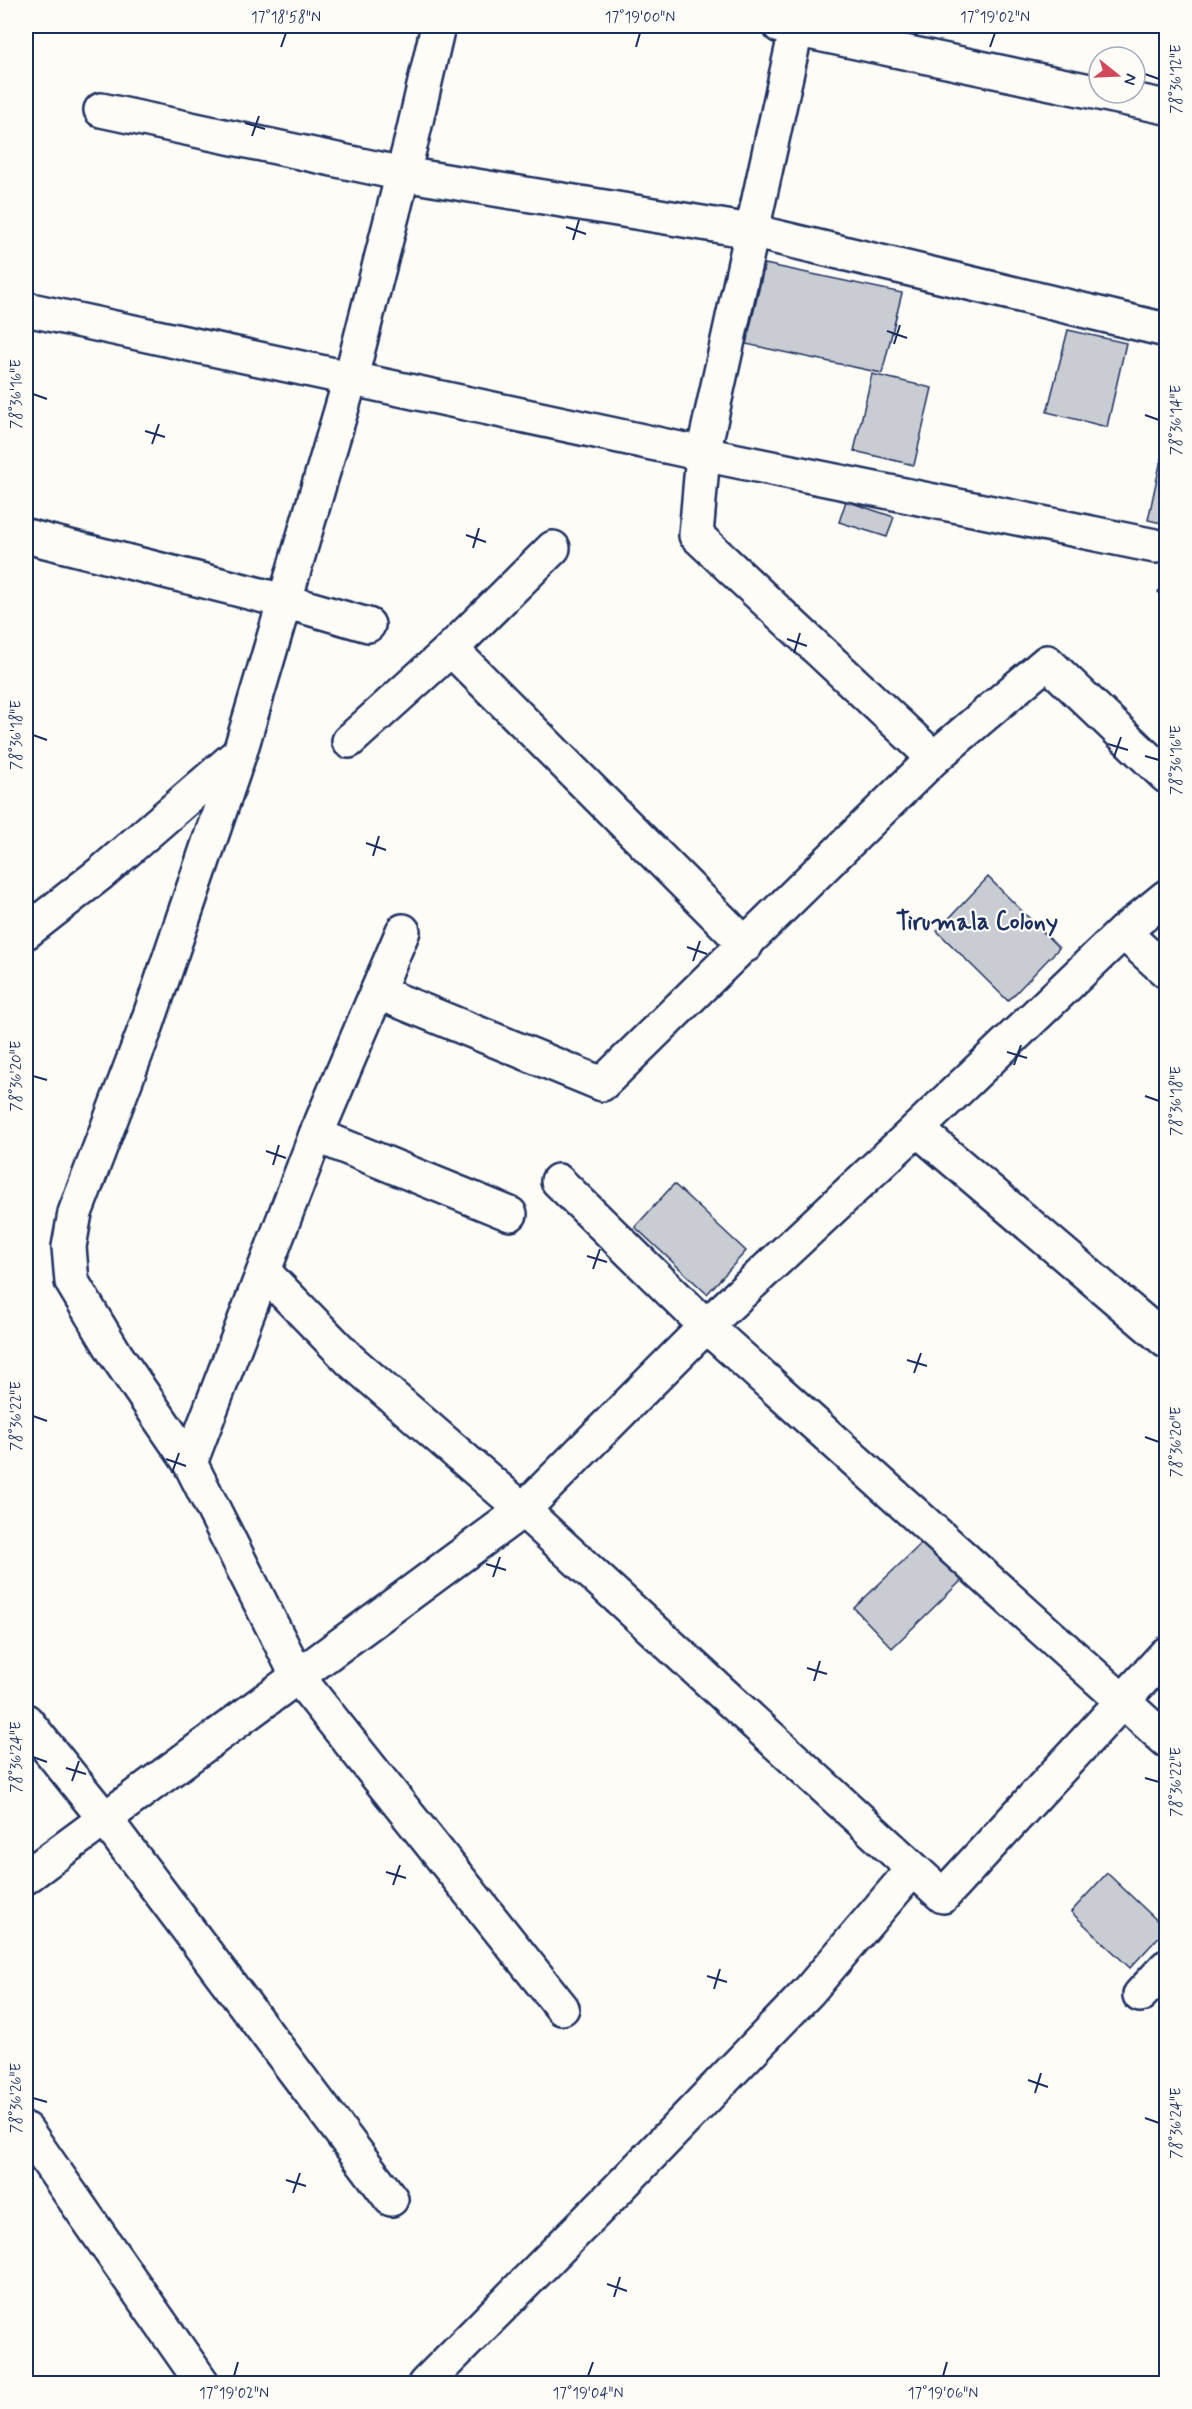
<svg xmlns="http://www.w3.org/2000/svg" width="1192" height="2409" font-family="Mynerve,sans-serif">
	<rect width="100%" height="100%" fill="#fdfcf7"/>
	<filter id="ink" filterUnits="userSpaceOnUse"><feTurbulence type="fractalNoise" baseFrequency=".0167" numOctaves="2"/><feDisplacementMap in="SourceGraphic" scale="12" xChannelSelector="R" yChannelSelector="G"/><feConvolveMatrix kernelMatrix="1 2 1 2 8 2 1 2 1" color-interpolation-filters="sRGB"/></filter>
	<g filter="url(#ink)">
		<g fill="#c9ccd3" stroke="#1b2f5e" stroke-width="1.5">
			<path d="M765,264L902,293L882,373L746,344Z"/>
			<path d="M1068,330L1126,343L1107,427L1047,412Z"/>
			<path d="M872,374L932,388L914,465L854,451Z"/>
			<path d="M1165,441H1166V524L1148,520Z"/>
			<path d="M846,501L894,517L887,537L839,522Z"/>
			<path d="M1166,581V599L1158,592Z"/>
			<path d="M988,877L1059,948L1008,1001L937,931Z"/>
			<path d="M674,1184L746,1251L707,1294L635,1227Z"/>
			<path d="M924,1541L962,1580L892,1648L854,1608Z"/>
			<path d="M1107,1873L1166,1929L1130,1968L1071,1912Z"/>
		</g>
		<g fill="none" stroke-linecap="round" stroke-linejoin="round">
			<g stroke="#1b2f5e" stroke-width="38">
				<g id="street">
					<path d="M438,26L412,138L351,377L240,752L146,1027L75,1213L69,1247L72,1282L116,1355L190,1463L298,1677L562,2008"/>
					<path d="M780,26L1166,107"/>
					<path d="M797,26L703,454L696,535L934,758"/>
					<path d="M101,110L403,174L751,231L1166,330"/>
					<path d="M26,309L703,454L1155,546"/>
					<path d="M26,536L284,601L368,625"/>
					<path d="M451,649L746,945"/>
					<path d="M349,741L451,649L553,548"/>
					<path d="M1166,897L1123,932L917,1129L706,1326L1166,1740"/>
					<path d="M26,932L101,873L238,754"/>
					<path d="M1123,932L1166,971"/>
					<path d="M377,992L602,1084L934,758L1047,662L1166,776"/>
					<path d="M917,1129L1166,1341"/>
					<path d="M316,1135L510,1214"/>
					<path d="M264,1272L350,1360L523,1510L943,1896L1166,1654"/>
					<path d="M190,1463L316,1135L403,931"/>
					<path d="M26,1721L105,1819L391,2199"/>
					<path d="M26,1877L523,1510L706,1326L558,1181"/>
					<path d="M1140,1995L1166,1967"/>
					<path d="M26,2130L203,2384"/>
					<path d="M425,2384L617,2190L809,1991L913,1869"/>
				</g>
			</g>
			<use href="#street" stroke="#fdfcf7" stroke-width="33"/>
		</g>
	</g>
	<path fill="none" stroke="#1b2f5e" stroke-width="2" d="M281,47L286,33M636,47L640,33M990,47L995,33M1145,74L1159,79M245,123L265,129M252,136L259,116M566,227L586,234M573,240L579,220M887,331L907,338M894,344L900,325M33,394L47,399M1145,415L1159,420M145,431L165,437M152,444L159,424M466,535L486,542M473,548L479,528M787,639L807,646M794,653L800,633M33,735L47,740M1108,744L1128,750M1145,756L1159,760M1114,757L1121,737M366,843L386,850M373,856L379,836M687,947L707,954M693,961L700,941M1007,1052L1027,1058M1014,1065L1021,1045M33,1076L47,1080M1145,1096L1159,1101M266,1151L286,1158M273,1165L279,1145M587,1256L607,1262M593,1269L600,1249M907,1360L927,1366M914,1373L921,1353M33,1416L47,1421M1145,1437L1159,1442M166,1459L186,1466M172,1473L179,1453M486,1564L506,1570M493,1577L500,1557M807,1668L827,1674M814,1681L820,1661M33,1757L47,1762M66,1768L86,1774M1145,1778L1159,1782M72,1781L79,1761M386,1872L406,1878M393,1885L400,1865M707,1976L727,1982M714,1989L720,1969M1028,2080L1048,2087M1035,2093L1041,2073M33,2098L47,2102M1145,2118L1159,2123M286,2180L306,2186M293,2193L300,2173M607,2284L627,2291M614,2297L620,2277M234,2376L238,2362M588,2376L593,2362M943,2376L947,2362"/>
	<g text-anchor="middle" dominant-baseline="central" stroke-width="4.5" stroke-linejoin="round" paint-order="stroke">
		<g font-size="24" font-weight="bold" fill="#1b2f5e" stroke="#fdfcf7">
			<text x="977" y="922">Tirumala Colony</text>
		</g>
	</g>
	<rect width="1192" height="2409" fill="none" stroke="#fdfcf7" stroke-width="66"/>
	<g transform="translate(1117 75) rotate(108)"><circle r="28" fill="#fdfcf7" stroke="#a3aaba" stroke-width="1.5"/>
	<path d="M0-4.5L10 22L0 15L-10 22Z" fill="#d1495b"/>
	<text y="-9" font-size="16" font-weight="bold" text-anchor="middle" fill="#1b2f5e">N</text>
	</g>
	<rect x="33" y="33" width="1126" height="2343" fill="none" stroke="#1b2f5e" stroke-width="2"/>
	<g font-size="15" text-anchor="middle" fill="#1b2f5e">
		<text x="286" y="22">17°18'58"N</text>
		<text x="640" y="22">17°19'00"N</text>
		<text x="995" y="22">17°19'02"N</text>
		<text transform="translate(1176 79) rotate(-90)" y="5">78°36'12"E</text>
		<text transform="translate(16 394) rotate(-90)" y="5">78°36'16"E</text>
		<text transform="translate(1176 420) rotate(-90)" y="5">78°36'14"E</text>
		<text transform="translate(16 735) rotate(-90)" y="5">78°36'18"E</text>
		<text transform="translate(1176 760) rotate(-90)" y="5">78°36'16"E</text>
		<text transform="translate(16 1076) rotate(-90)" y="5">78°36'20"E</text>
		<text transform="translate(1176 1101) rotate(-90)" y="5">78°36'18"E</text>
		<text transform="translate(16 1416) rotate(-90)" y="5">78°36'22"E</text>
		<text transform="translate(1176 1442) rotate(-90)" y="5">78°36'20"E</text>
		<text transform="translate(16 1757) rotate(-90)" y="5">78°36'24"E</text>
		<text transform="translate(1176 1782) rotate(-90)" y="5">78°36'22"E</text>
		<text transform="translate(16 2098) rotate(-90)" y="5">78°36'26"E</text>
		<text transform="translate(1176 2123) rotate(-90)" y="5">78°36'24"E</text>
		<text x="234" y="2398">17°19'02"N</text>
		<text x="588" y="2398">17°19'04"N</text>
		<text x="943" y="2398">17°19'06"N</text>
	</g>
</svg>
